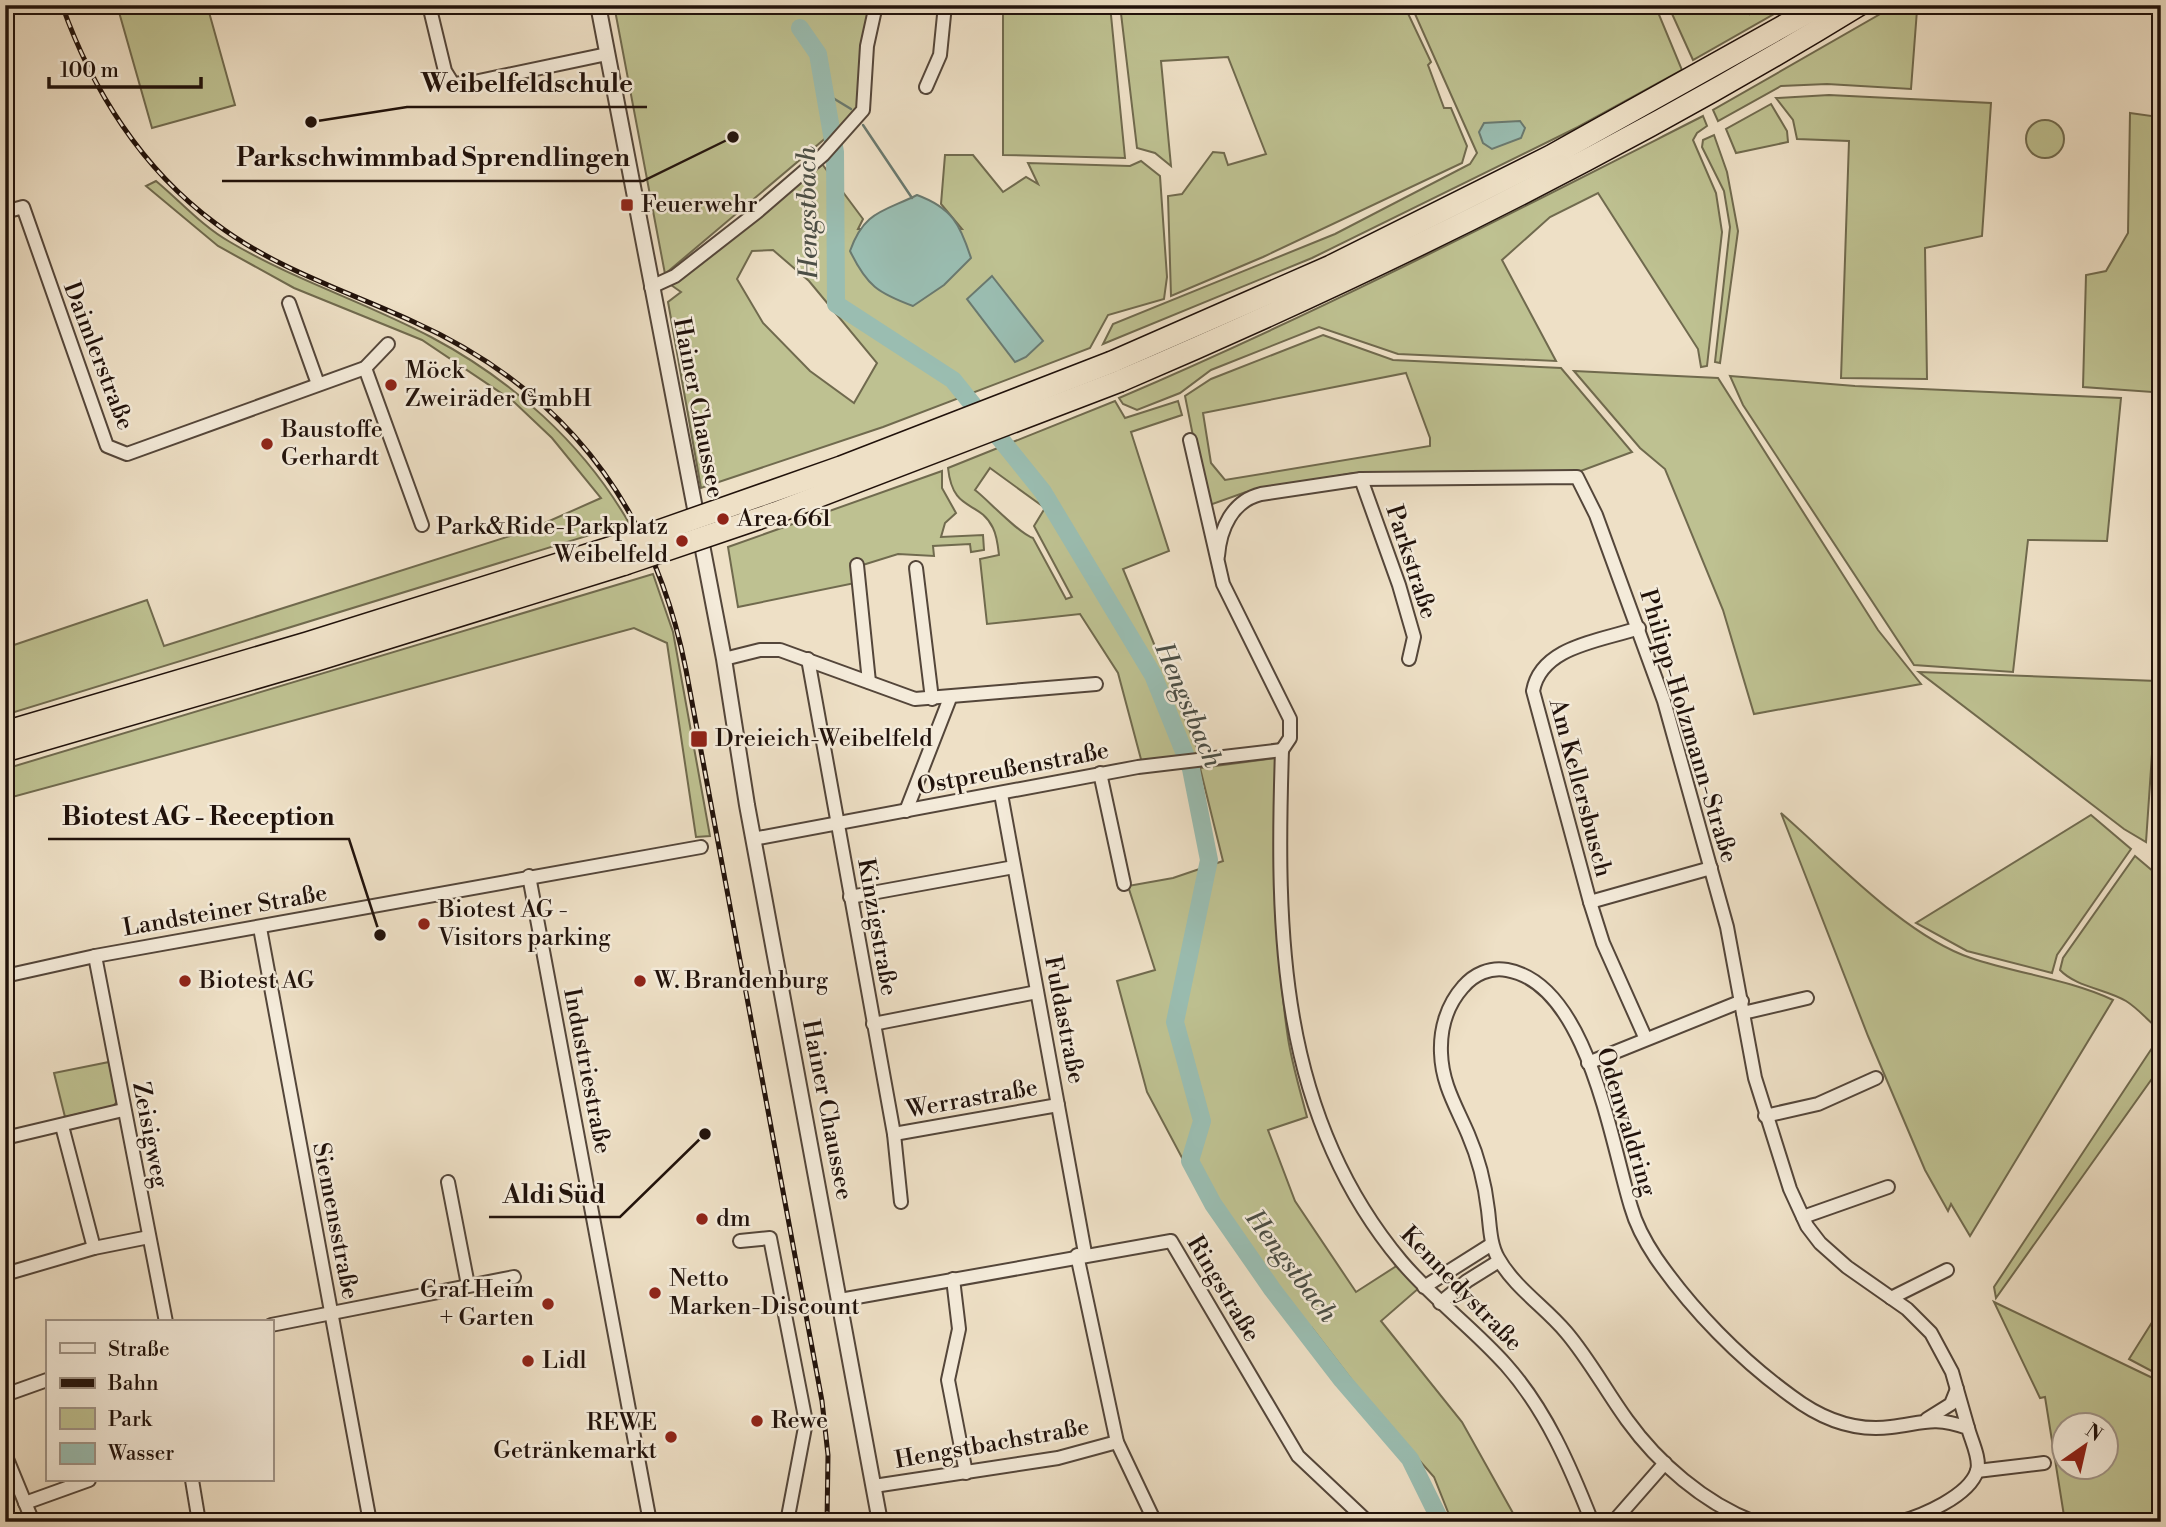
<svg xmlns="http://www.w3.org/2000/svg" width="2166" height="1527" font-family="'Libre Bodoni',serif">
	<rect width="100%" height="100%" fill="#eee0c6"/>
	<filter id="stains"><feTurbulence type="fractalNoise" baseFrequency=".00286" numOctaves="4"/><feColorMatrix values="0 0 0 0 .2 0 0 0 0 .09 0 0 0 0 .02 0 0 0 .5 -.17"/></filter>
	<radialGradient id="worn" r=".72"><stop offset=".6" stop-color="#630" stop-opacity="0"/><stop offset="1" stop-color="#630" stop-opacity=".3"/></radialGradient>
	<g fill="#bec191" stroke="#706a4e" stroke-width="2" fill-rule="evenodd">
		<path d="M117,5H207L235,105L152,128Z"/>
		<path d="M614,5H872L861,46L860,109L665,274Z"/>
		<path d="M1003,5H1110L1125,158L1003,155Z"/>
		<path d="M1120,5H1404L1431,62L1428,65L1444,108H1451L1467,146L1462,163L1263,257L1171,296L1168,196L1182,194L1213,152L1224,153L1228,165L1266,154L1228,57L1161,61L1171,166L1155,153L1137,148Z"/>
		<path d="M1411,5H1655L1682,70L1578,127L1312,258L1103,344L1113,324L1335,234L1470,164L1477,153Z"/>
		<path d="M1668,5H1747L1750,14L1764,5H1790L1693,60Z"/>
		<path d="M1896,5H1926L1917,10L1911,89L1827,84L1781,86L1718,121L1713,110Z"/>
		<path d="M1829,95L1991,103L1982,236L1925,248L1927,379L1841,378L1849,141L1797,139L1793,120L1776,98Z"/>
		<path d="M1771,104L1787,131L1788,142L1736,153L1726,129Z"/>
		<path d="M2130,113L2159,117L2152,392L2083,387L2086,275L2106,271L2128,233Z"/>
		<path d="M1703,116L1707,126L1697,133L1693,140L1716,193L1722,232L1707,366L1701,367L1698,349L1598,193L1550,217L1502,260L1556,361L1398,354L1319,327L1211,370L1180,393L1137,410L1123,404L1119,398C1318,313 1510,214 1703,116Z"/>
		<circle cx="2045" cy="139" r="19"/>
		<path d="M1714,135L1727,172L1738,231L1720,363L1715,362L1730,227L1724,191L1702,147L1703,140Z"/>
		<path d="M945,155H973L1003,192L1026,177L1038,184L1028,163L1130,166L1141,161L1160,176L1167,277L1164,299L1108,315L1090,348L883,427L701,488L668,302L681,292L671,285L822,164L863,219L858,229H962L941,204ZM773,250L809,281L877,363L854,403L810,371L763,323L737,279L752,251Z"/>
		<path d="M156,181C180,201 203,227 230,242C294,280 365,302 431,337C512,380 583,443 629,523L5,715V648L147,600L164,646L529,530L601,498L552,438L513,401L422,340L294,288L218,246L146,186Z"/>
		<path d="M1323,335L1393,360L1561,368L1632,452L1578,472L1354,473L1246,492L1207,506L1185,396L1211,379ZM1406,373L1430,438V446L1225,480L1211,463L1203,413Z"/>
		<path d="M1574,371L1718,378L1878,630L1921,684L1754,714L1723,610L1665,469L1640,448Z"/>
		<path d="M1730,376L1855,386L2121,398L2107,541L2028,540L2013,672L1914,665L1743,405Z"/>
		<path d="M1115,401L1125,418L1178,401L1182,415L1131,432L1169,551L1123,569L1200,755L1142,763L1118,673L1080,614L987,624L980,559L999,555C998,546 997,536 993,528C979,499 953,514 948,468ZM990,468L1045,508L1034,526L1072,597L1066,599L1033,538C1019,534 986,498 975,490Z"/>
		<path d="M942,471V488L956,513L945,523L941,537L983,535L984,550L971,552L970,544L933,546L934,556L898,554L853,568L855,583L738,607L728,547Z"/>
		<path d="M653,574L673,632L710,836L696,837L667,643L634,628L5,799V769Z"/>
		<path d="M1919,672L2157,681L2146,842L2124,829Z"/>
		<path d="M1276,758C1275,851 1274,945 1288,1038C1292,1064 1300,1090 1307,1117L1268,1130L1295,1201L1356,1292L1398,1265L1419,1288L1381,1321L1462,1422L1518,1522H1452L1434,1477L1374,1409L1312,1328L1304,1338L1213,1216L1147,1092L1117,981L1155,970L1128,886L1173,878L1223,861L1200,768Z"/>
		<path d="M1781,813C1834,859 1905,936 1971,958C2018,974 2068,979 2113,1000L1970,1236L1951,1204L1948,1211L1925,1170L1868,1036Z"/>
		<path d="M2091,815L2131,849L2057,955L2052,973L1967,951L1916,923Z"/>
		<path d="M2135,856L2161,878V1031C2149,1022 2139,1009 2126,1001C2106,989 2076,987 2060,970L2063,958Z"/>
		<path d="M2158,1039L2161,1066L1996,1298L1994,1287Z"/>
		<path d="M109,1062L117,1102L113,1106L65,1117L54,1073Z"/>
		<path d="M1994,1302L2161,1382V1522H2065L2045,1397L2040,1398ZM2064,1426H2106V1468H2064Z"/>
		<path d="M2161,1308V1376L2129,1359Z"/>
	</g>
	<g fill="#9abdb1" stroke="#6a796f" stroke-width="2">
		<path d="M1520,121L1525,128L1521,138L1492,149L1483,143L1479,132L1484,123Z"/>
		<path d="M917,195C952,208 960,224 971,258L944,285L913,306C878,293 867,286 850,251C864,211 883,212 917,195Z"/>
		<path d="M992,276L1043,341L1026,357L1015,362L967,299Z"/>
	</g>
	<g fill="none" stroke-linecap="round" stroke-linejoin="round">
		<g stroke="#6a796f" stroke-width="2.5">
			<path d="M823,92L851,109"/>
			<path d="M863,125L912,198"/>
		</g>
		<path stroke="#9abdb1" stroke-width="18" d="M800,28L818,54L835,152L836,304L953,380L1043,492L1153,675L1191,769L1209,860L1175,1022L1202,1121L1190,1161L1213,1204L1272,1289L1342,1380L1410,1459L1441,1522"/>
		<g stroke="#54463a" stroke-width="16">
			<g id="minor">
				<path d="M429,5L445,71L453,84L474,82L607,54"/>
				<path d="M926,87L940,55L945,5"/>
				<path d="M5,212L23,207L107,446L127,454L365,368L388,344"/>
				<path d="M651,287L675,276L757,212L823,155L863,110L867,46L876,5"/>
				<path d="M289,303L318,384"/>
				<path d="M365,368L422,525"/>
				<path d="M1190,440L1223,584L1290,719V738L1282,750"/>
				<path d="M1361,479L1399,585L1414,637L1409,659"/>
				<path d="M1218,556C1220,529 1232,501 1261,494L1361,479L1577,477L1596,515L1664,701L1727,927L1755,1078L1790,1189L1807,1226L1820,1243L1847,1267L1907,1309L1931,1333L1952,1372L1968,1428"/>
				<path d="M857,565L869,682"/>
				<path d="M916,568L932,699"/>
				<path d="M1639,628C1601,641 1541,646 1533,691L1590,902L1603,943L1645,1037"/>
				<path d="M724,659L760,650H780L915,699L1096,684"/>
				<path d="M808,659L894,1134L901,1202"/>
				<path d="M1282,750C1276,932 1278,1114 1401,1261C1433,1299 1473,1328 1506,1365C1546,1410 1570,1466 1592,1522"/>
				<path d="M1100,773L1124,884"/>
				<path d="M1001,794L1085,1253"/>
				<path d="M906,811L950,698"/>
				<path d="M753,839L1138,767L1282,750"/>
				<path d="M529,876L650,1522"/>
				<path d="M850,897L1014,867"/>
				<path d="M1590,902L1711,868"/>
				<path d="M260,928L370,1522"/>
				<path d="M95,956L166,1322"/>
				<path d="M5,976L95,956L701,847"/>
				<path d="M1743,1013L1807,998"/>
				<path d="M873,1024L1037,992"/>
				<path d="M1588,1063L1742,1001"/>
				<path d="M1765,1116L1818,1104L1876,1078"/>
				<path d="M62,1126L94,1248"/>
				<path d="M894,1134L1058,1105"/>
				<path d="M5,1138L123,1110"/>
				<path d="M448,1182L468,1285"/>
				<path d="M1803,1217L1888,1187"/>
				<path d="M740,1241L770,1238L806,1422L787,1522"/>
				<path d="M1077,1255L1117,1442L1155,1522"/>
				<path d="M5,1274L94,1248L149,1237"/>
				<path d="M953,1279L959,1329L948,1380L966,1473"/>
				<path d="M1424,1287L1492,1244"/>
				<path d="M1891,1298L1947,1270"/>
				<path d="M840,1300L1171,1241L1298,1456L1368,1522"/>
				<path d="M1440,1303L1467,1281L1499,1261"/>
				<path d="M271,1325L514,1277"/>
				<path d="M5,1395L47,1380"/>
				<path d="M1927,1419L1951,1404L1957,1389"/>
				<path d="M5,1454L33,1522"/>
				<path d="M1977,1471L2044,1463"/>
				<path d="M192,1480L199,1522"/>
				<path d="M874,1486L1058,1458L1117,1442"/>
				<path d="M25,1503L89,1480"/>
				<path d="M1617,1522L1616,1519L1665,1463"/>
				<path d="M1754,1522C1704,1503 1658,1463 1627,1420C1606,1391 1589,1359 1566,1332C1545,1307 1514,1287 1498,1258C1490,1244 1490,1226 1488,1210C1485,1184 1478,1157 1468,1134C1456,1106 1442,1084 1441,1053C1440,1029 1447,1005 1463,987C1474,974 1490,967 1507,970C1588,984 1611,1143 1631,1207C1636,1225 1646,1243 1656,1258C1692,1310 1740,1359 1791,1396C1820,1418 1854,1432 1891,1427C1924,1423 1933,1416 1968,1428C1971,1440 1981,1459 1977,1471C1969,1496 1922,1516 1899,1522"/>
			</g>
		</g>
		<g stroke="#54463a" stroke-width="18">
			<path id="tertiary" d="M598,5L724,659L747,805L880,1522"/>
		</g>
		<g stroke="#21120b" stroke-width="24">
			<g id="motorway">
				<path d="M1112,362L1331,266L1551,156L1821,5"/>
				<path d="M1120,381C1375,272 1623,150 1859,5"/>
				<path d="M5,732L307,643L619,545"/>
				<path d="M5,751L317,660L625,564"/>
			</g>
		</g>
		<use href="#minor" stroke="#f4ebda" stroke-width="12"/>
		<use href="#tertiary" stroke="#f4ebda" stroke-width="14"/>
		<use href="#motorway" stroke="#eee0c6" stroke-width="21"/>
		<g stroke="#21120b" stroke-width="5">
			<path id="rail" d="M62,5C92,90 142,169 215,223C275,269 347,291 414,322C565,390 654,507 686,670L822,1401L828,1455L827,1522"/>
		</g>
		<use href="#rail" stroke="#f4ebda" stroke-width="2.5" stroke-dasharray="8" stroke-linecap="butt"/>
		<g stroke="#21120b" stroke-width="24" stroke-linecap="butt">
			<g id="motorway-bridge">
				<path d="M619,545L841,467L1112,362"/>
				<path d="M625,564L775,513L1120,381"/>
			</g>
		</g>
		<use href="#motorway-bridge" stroke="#eee0c6" stroke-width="21"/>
	</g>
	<g fill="#8f2418" stroke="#f4ebda" stroke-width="2.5">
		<rect x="620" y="198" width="14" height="14" rx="3.5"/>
		<circle cx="391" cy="385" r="7"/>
		<circle cx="267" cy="444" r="7"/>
		<circle cx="723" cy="519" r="7"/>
		<circle cx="682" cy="541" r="7"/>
		<rect x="690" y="730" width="18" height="18" rx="3.5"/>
		<circle cx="424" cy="924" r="7"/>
		<circle cx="185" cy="981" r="7"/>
		<circle cx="640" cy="981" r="7"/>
		<circle cx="702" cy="1219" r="7"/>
		<circle cx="655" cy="1293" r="7"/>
		<circle cx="548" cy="1304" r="7"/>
		<circle cx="528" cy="1361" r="7"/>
		<circle cx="757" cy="1421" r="7"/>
		<circle cx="671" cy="1437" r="7"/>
	</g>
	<g text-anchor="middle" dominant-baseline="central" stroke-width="5" stroke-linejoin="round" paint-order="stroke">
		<g font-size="24" fill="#21120b" stroke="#f4ebda" text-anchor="start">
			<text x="641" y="205">Feuerwehr</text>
			<text x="405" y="371">Möck<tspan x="405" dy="28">Zweiräder GmbH</tspan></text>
			<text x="281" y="430">Baustoffe<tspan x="281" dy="28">Gerhardt</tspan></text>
			<text x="737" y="519">Area 661</text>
			<text x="668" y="527" text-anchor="end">Park&amp;Ride-Parkplatz<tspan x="668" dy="28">Weibelfeld</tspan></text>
			<text x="715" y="739">Dreieich-Weibelfeld</text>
			<text x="438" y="910">Biotest AG -<tspan x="438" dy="28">Visitors parking</tspan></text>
			<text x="199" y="981">Biotest AG</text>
			<text x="654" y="981">W. Brandenburg</text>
			<text x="716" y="1219">dm</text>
			<text x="669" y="1279">Netto<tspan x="669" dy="28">Marken-Discount</tspan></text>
			<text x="534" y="1290" text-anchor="end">Graf Heim<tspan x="534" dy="28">+ Garten</tspan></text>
			<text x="542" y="1361">Lidl</text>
			<text x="771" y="1421">Rewe</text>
			<text x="657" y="1423" text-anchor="end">REWE<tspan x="657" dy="28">Getränkemarkt</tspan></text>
		</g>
		<g font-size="24" fill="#21120b" stroke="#f4ebda">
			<text transform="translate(98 356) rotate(69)">Daimlerstraße</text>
			<text transform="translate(698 408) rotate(79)">Hainer Chaussee</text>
			<text transform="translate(1411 562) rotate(72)">Parkstraße</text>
			<text transform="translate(1688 726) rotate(73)">Philipp-Holzmann-Straße</text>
			<text transform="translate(1013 769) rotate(-11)">Ostpreußenstraße</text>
			<text transform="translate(1580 788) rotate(75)">Am Kellersbusch</text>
			<text transform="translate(225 911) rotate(-10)">Landsteiner Straße</text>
			<text transform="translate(877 927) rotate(80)">Kinzigstraße</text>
			<text transform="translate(1064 1020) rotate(79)">Fuldastraße</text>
			<text transform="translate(587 1071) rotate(79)">Industriestraße</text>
			<text transform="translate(972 1099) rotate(-10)">Werrastraße</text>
			<text transform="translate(827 1110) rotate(79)">Hainer Chaussee</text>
			<text transform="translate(1626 1122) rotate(73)">Odenwaldring</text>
			<text transform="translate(150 1135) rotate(79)">Zeisigweg</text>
			<text transform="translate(335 1221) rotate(79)">Siemensstraße</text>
			<text transform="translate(1223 1289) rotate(59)">Ringstraße</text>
			<text transform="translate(1461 1289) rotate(46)">Kennedystraße</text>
			<text transform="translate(992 1444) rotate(-10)">Hengstbachstraße</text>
		</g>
		<g font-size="26" font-style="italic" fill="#4b4e45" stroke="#f4ebda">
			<text transform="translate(808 213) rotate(-91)">Hengstbach</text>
			<text transform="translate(1188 705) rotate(67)">Hengstbach</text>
			<text transform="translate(1291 1266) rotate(53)">Hengstbach</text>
		</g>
	</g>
	<path fill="none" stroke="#21120b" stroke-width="2.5" d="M311 122L407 107H647M733 137L643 181H222M380 935L349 839H48M705 1134L620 1217H489"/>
	<g fill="#21120b" stroke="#f4ebda" stroke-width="2.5">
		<circle cx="311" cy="122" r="7"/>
		<circle cx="733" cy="137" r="7"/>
		<circle cx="380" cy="935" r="7"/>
		<circle cx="705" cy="1134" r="7"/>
	</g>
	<g font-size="26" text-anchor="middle" font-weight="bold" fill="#21120b" stroke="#f4ebda" stroke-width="5" stroke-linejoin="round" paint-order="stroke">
		<text x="527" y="92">Weibelfeldschule</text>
		<text x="433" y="166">Parkschwimmbad Sprendlingen</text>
		<text x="198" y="825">Biotest AG - Reception</text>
		<text x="554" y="1203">Aldi Süd</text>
	</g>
	<rect width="2166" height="1527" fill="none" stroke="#eee0c6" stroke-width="28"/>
	<rect x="7" y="7" width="2152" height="1513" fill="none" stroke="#21120b" stroke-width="3.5"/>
	<rect x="14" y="14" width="2138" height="1499" fill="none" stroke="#21120b" stroke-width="2"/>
	<rect x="46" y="1320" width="228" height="161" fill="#f4ebda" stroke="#a09487" stroke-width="2"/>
	<rect x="60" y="1343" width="35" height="10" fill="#f4ebda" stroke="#a09487" stroke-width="2"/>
	<text x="108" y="1356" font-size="21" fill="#21120b">Straße</text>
	<rect x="60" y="1378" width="35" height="10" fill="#21120b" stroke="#a09487" stroke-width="2"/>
	<text x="108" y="1390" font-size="21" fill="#21120b">Bahn</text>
	<rect x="60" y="1408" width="35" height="21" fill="#bec191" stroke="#a09487" stroke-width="2"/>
	<text x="108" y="1426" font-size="21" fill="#21120b">Park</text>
	<rect x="60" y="1443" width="35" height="21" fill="#9abdb1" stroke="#a09487" stroke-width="2"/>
	<text x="108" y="1460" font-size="21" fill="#21120b">Wasser</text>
	<g transform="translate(2085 1446) rotate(34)"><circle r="33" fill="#f4ebda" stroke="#a09487" stroke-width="2"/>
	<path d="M0-5L12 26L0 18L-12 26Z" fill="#8f2418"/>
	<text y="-10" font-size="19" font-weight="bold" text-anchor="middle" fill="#21120b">N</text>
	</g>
	<path d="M49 77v10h152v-10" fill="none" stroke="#21120b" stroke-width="3.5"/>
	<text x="60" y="77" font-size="21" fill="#21120b" stroke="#f4ebda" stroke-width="5" paint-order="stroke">100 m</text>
	<rect width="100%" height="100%" filter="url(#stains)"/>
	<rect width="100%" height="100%" fill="url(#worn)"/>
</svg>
